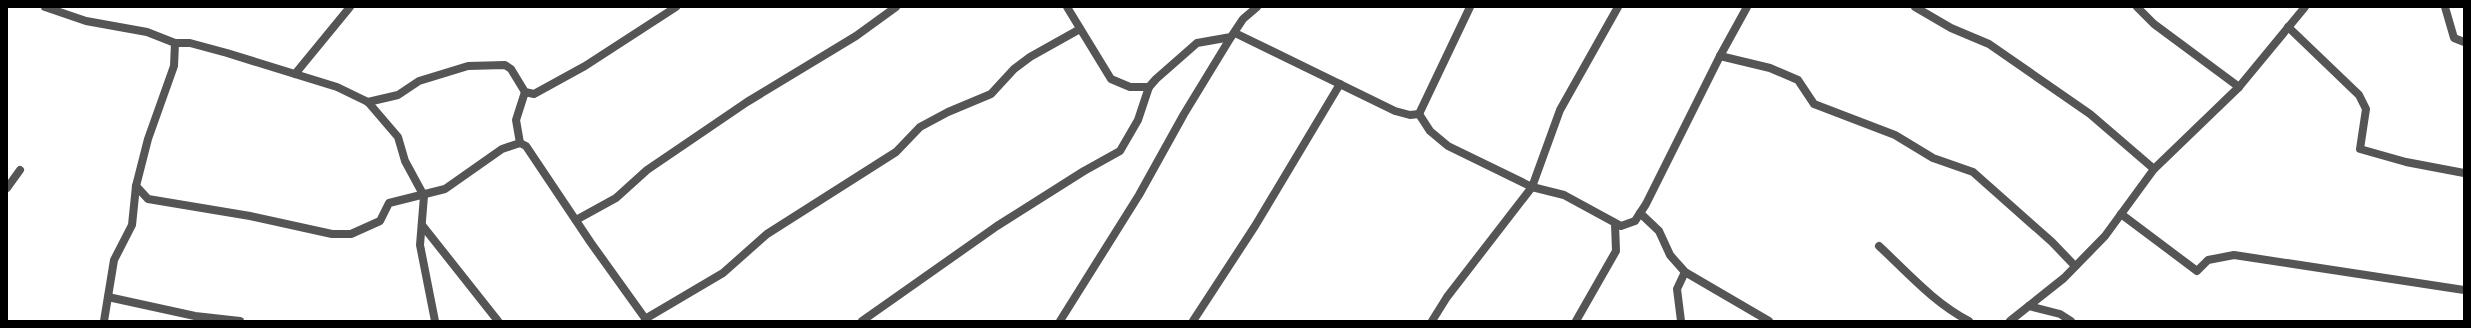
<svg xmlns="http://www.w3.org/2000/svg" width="2471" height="328" font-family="'Roboto Condensed',sans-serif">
	<rect width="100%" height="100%" fill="#fff"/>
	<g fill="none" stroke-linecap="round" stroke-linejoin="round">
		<g stroke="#555" stroke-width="8">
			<path d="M45,7L86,21L147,32L175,43H190L227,53L337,87L368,102L398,137L405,161L424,196L420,245L435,321"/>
			<path d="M1067,7L1111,79L1130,87H1149"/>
			<path d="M1915,7L1951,28L1989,44L2090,114L2154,169"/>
			<path d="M2137,7L2154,24L2239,87"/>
			<path d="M2445,7L2454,38L2464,42"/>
			<path d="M2288,27L2359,95L2366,109L2360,149L2406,162L2464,173"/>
			<path d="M1235,33L1395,111L1410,115L1419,114"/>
			<path d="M1720,56L1770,68L1798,80L1814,104L1895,135L1933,158L1973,172L2052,242L2075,266"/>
			<path d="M295,74L350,7"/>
			<path d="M368,102L398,95L419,81L468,66L505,65L511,69L525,92L534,94L585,66L676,7"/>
			<path d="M1419,114L1430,131L1448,146L1532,187L1564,195L1621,226L1635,221L1646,204L1720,56L1747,7"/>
			<path d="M1419,114L1470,7"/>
			<path d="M520,143L516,120L525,92"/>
			<path d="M136,186L148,199L250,216L332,234H351L380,221L389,203L445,189L502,149L520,143L526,146L591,243L647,321"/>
			<path d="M7,188L20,170"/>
			<path d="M1640,213L1659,231L1670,255L1685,272L1769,321"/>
			<path d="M2121,214L2197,271L2208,260L2234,255L2464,290"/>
			<path d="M576,220L616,198L647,170L747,102L856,36L896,7"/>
			<path d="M422,225L498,321"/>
			<path d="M1879,246C1907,272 1934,303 1969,321"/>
			<path d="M108,297L195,316L240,321"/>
			<path d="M2029,306L2060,314L2071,321"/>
			<path d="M645,319L723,273L767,234L896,152L920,127L948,112L991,94L1014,69L1030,57L1080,29"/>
			<path d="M104,321L114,260L132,225L136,186L148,139L174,66L175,43"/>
			<path d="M862,321L997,226L1084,171L1120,151L1138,120L1149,87L1156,79L1197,43L1231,37L1243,19L1257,7"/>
			<path d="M1060,321L1139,195L1184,114L1231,37"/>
			<path d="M1193,321L1255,226L1340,84"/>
			<path d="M1432,321L1447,297L1532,187L1560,110L1618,7"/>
			<path d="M1576,321L1616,251L1615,224"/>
			<path d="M1681,321L1677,289L1685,272"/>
			<path d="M2010,321L2064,278L2105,236L2154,169L2239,87L2305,7"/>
		</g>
	</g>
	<rect width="2471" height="328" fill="none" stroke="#000000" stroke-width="16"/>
</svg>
